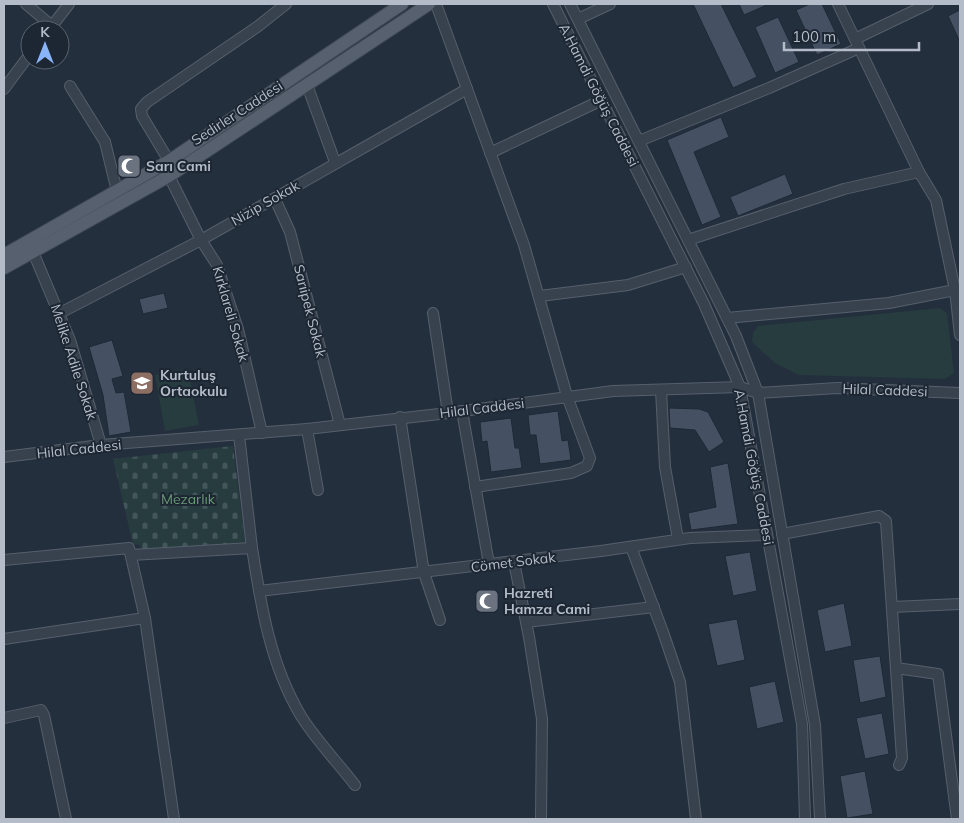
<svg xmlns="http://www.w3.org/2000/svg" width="964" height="823" font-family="Mulish,sans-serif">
	<defs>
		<pattern id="cemetery-stones" width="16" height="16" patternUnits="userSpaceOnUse" patternTransform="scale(1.25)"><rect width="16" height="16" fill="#263c3f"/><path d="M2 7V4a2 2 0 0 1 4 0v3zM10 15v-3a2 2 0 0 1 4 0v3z" fill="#435659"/></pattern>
	</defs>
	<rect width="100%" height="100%" fill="#242f3e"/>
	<g fill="#263c3f">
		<path d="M940,308L947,313L954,373L945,379L799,375L775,363L752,342L753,333L758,326Z"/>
		<path d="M188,369L199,425L165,431L155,375Z"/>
	</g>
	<path fill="url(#cemetery-stones)" d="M233,446L245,543L142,550L140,545L133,544L113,459Z"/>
	<g fill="#455162" stroke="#1f2835">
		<path d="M693,4H721L757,77L733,88Z"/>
		<path d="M739,4H769L744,15Z"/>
		<path d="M810,4H822L841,44L817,55L796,10Z"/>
		<path d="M960,10V42L948,16Z"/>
		<path d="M778,17L799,62L775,73L755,27Z"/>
		<path d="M721,117L729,137L694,152L721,217L702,225L667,140Z"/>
		<path d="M137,155L140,168L121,177L116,160Z"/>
		<path d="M785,174L793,194L738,216L730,197Z"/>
		<path d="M164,293L168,308L143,314L139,299Z"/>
		<path d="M112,340L123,376L112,379L116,393L124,392L131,432L109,436L103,395L89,347Z"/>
		<path d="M669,408L699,409L708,412L724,442L709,452L695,430L670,428Z"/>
		<path d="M558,411L562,441L568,440L571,460L540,464L536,435H530L528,415Z"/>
		<path d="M511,418L515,448H519L522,468L491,472L487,441L482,442L480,422Z"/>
		<path d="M728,463L738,524L691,530L688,513L716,507L710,467Z"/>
		<path d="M750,552L757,591L733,596L725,556Z"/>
		<path d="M489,589L497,607L484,613L476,595Z"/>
		<path d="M844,603L852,646L825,652L817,610Z"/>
		<path d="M737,619L745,660L717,666L708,624Z"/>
		<path d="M880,656L886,697L860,703L853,660Z"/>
		<path d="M775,681L784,722L757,729L749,687Z"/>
		<path d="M882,713L889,754L865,759L856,718Z"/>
		<path d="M865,771L873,814L847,818L840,776Z"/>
	</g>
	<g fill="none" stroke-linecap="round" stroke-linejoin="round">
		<g stroke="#565f6c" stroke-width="12">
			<g id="minor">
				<path d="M26,4L52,26"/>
				<path d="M436,4L524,245L567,396L590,458L587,466L571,473L475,487"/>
				<path d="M553,4L704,304L740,387L802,724L805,819"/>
				<path d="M570,4L736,336L758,393L815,725L820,819"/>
				<path d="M838,4L919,172L936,200L955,290L960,335"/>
				<path d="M578,19L610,4"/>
				<path d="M49,30L69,4"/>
				<path d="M855,39L928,4"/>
				<path d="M307,85L335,162"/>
				<path d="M70,86L105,142L117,191"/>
				<path d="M4,89L30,54"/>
				<path d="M639,141L769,88L859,48"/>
				<path d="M490,153L602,100"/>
				<path d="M169,161L142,116L141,109L147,102L257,27L286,4"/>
				<path d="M169,176L201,240L217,265L238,329L262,433"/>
				<path d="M275,199L290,232L340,425"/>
				<path d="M688,240L844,189L919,172"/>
				<path d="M33,252L70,340L101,445"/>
				<path d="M540,296L628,285L686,267"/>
				<path d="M60,313L201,240L467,89"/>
				<path d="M433,313L448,413"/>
				<path d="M727,318L889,303L955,290"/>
				<path d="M661,390L665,467L678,539"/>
				<path d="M462,411L489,564"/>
				<path d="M400,417L424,573L440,620"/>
				<path d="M307,429L318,490"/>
				<path d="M239,435L252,548"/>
				<path d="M4,457L101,445L307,429L448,413L613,391L740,387L758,393L837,388L960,393"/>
				<path d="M782,534L879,516L886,521L902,758L899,765"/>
				<path d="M631,547L663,632L680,682L696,819"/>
				<path d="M131,555L252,548C261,606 270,664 301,716C316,740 338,763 355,785"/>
				<path d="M4,560L129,548L145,618L174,819"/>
				<path d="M514,562L529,637L542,719L541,819"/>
				<path d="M259,591L601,551L690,538L766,535"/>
				<path d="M892,607L960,604"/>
				<path d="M526,622L654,607"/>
				<path d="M4,639L145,618"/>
				<path d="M896,668L938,674L957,819"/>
				<path d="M4,718L41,710L44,715L66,819"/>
			</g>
		</g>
		<g stroke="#414a57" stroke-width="14">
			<g id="major">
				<path d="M4,255L169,161L402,4"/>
				<path d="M4,268L169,176L429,4"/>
			</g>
		</g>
		<use href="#minor" stroke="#38414e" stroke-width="10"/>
		<use href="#major" stroke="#56606e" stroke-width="12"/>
	</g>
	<defs>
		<g id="mosque-square" transform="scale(1.25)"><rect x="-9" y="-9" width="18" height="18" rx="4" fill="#6b7280" stroke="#1d2633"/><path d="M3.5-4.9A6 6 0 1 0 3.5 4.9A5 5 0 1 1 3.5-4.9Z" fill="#fff"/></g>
		<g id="school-square" transform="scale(1.25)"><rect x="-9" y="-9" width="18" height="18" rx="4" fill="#8d6e63" stroke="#1d2633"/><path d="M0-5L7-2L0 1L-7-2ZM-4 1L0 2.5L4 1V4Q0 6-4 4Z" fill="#fff"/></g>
	</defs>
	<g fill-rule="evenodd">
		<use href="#mosque-square" x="129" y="166"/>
		<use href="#school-square" x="142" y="383"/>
		<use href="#mosque-square" x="487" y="601"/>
	</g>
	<g text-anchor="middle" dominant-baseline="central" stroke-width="4" stroke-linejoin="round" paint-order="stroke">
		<g font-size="14" fill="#b4bcc9" stroke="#1d2633">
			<text transform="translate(599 95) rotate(63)">A.Hamdi Göğüş Caddesi</text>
			<text transform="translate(237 113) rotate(-33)">Sedirler Caddesi</text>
			<text transform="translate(265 203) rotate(-30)">Nizip Sokak</text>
			<text transform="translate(310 311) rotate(76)">Sarıipek Sokak</text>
			<text transform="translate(231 314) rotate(74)">Kırklareli Sokak</text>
			<text transform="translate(74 362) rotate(72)">Melike Adile Sokak</text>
			<text transform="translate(885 390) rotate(2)">Hilal Caddesi</text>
			<text transform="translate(482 408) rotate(-7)">Hilal Caddesi</text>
			<text transform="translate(79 449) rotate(-6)">Hilal Caddesi</text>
			<text transform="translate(754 467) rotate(79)">A.Hamdi Göğüş Caddesi</text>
			<text transform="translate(513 562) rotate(-7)">Cömet Sokak</text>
		</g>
		<g font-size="14" font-weight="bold" fill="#b4bcc9" stroke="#1d2633" text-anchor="start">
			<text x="146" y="166">Sarı Cami</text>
			<text x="160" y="375">Kurtuluş<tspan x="160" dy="16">Ortaokulu</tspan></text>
			<text x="504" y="593">Hazreti<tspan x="504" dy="16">Hamza Cami</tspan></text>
		</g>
		<g font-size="14" fill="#6b9a76" stroke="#1d2633">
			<text x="188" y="499">Mezarlık</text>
		</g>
	</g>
	<rect width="964" height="823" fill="none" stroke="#b4bcc9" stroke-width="10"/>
	<g transform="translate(45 45)"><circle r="24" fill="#1d2633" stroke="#59626f"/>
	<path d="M0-4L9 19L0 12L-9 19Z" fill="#8ab4f8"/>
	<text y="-8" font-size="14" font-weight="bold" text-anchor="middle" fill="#b4bcc9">K</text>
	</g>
	<path d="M784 42v8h135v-8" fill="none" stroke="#b4bcc9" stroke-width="2.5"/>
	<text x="792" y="42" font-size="15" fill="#b4bcc9" stroke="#1d2633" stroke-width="4" paint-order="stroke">100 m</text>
</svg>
